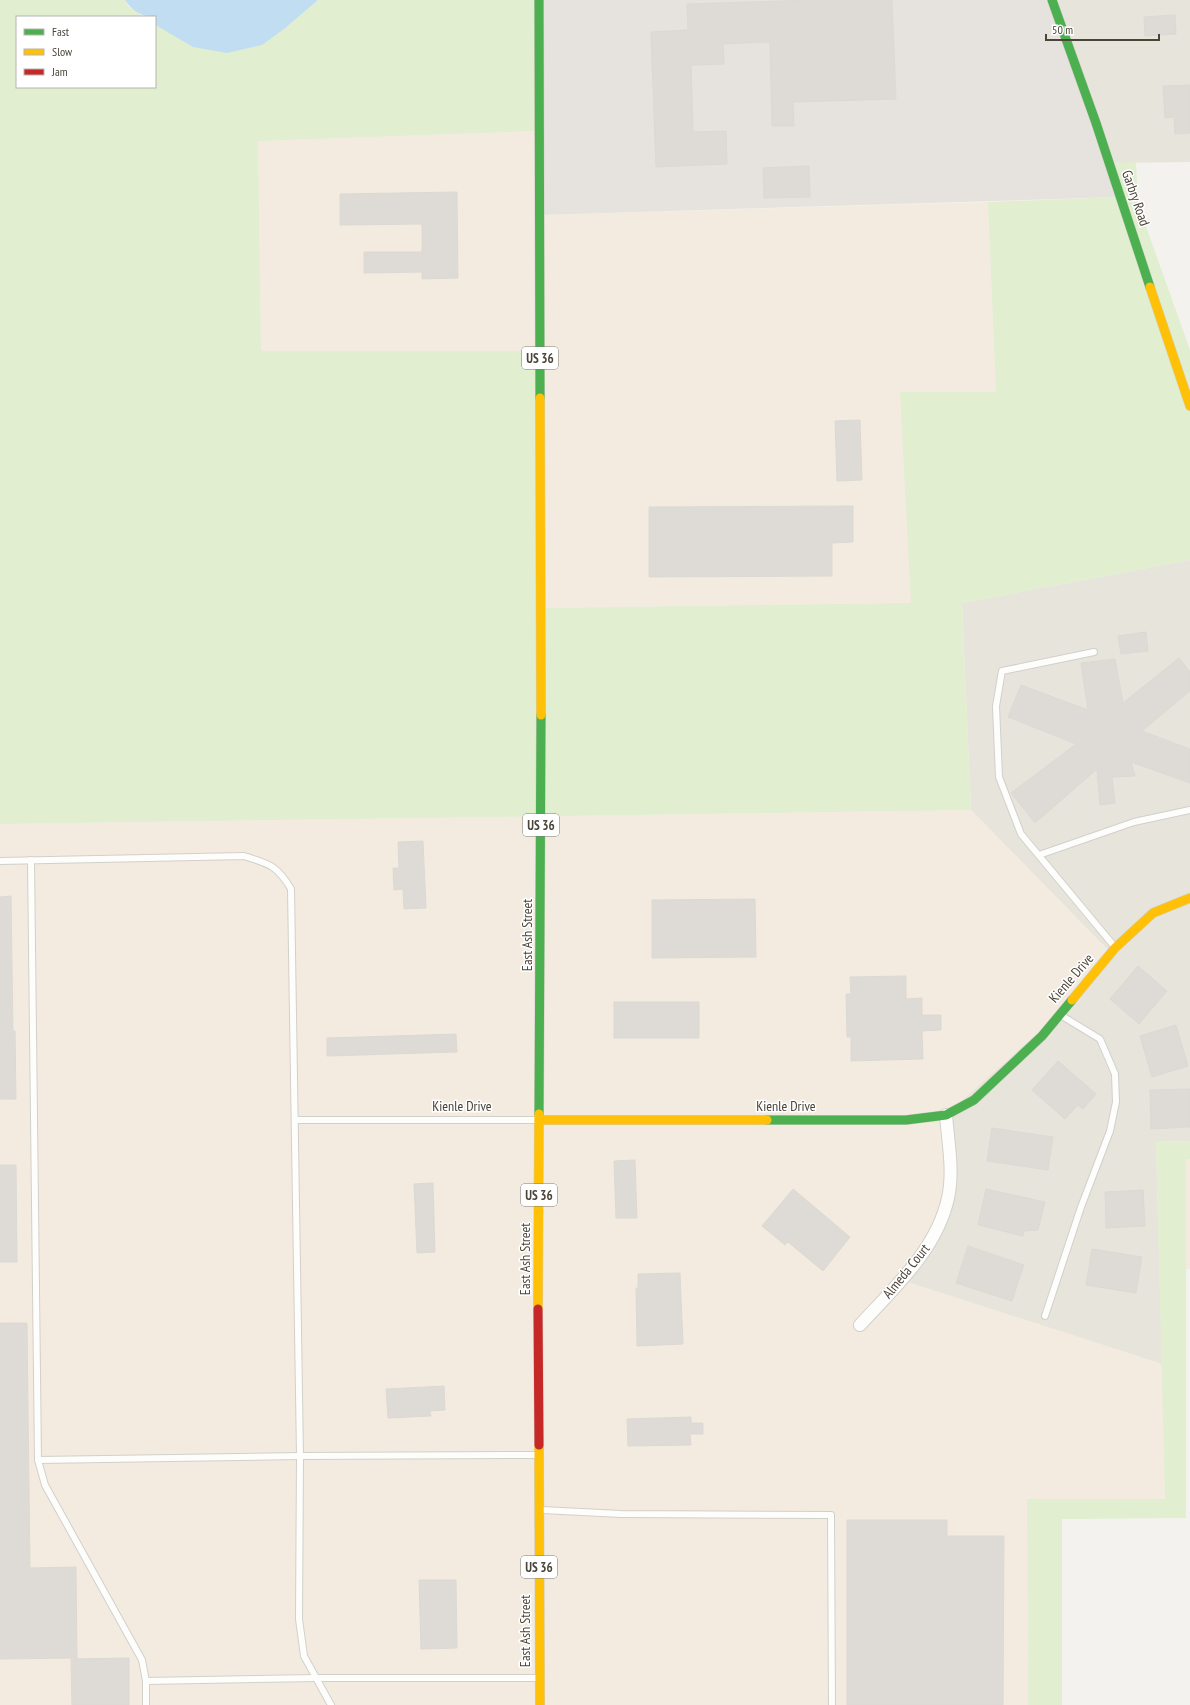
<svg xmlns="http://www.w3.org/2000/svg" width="1190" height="1705" font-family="'PT Sans Narrow',sans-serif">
	<rect width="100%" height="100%" fill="#f4f2ee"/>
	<g fill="#e7e4dc">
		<path d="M1052,0H1190V162L1109,163Z"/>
		<path d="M1190,560V1141L1156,1142L1162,1364L901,1280L946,1115L1111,953L971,810L962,603Z"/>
	</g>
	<g fill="#f3ebdf">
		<path d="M539,131L540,215L988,202L996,392H900L912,603L541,608L540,351H261L258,141Z"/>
		<path d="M971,810L1111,953L1059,1014L946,1115L950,1165L935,1235L901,1280L1162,1364L1165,1499H1027L1028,1705H0V824Z"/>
		<rect x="1186" y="1159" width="4" height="110"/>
	</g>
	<path fill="#e6e2de" d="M539,0H1052L1121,197L540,215Z"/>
	<g fill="#e1eecf">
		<path d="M0,0H125L128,6L144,17H17V87H155V25L159,27L284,29L318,0H539V131L258,141L261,351H540L541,608L911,603L900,392H996L988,202L1121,197L1109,163L1136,162L1138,204L1190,350V560L962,603L971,810L0,824Z"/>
		<path d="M1190,1141V1159H1186V1518L1062,1519V1705H1028L1027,1499H1165L1156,1142Z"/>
	</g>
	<path fill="#c0ddf1" d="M125,0H318L284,29L262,45L227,53L193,47L159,27L155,25V17C142,17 132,11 125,0Z"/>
	<g fill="#dedbd6" stroke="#dcd9d4">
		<path d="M811,0H892L896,99L793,102L794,126H772L770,42L723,44L724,64L691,65L693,132L726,131L727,164L656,167L651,32L688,30L687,4Z"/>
		<path d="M1175,15L1176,34L1145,36L1144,17Z"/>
		<path d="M1190,85V133L1175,134L1174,117L1165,118L1163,86Z"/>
		<path d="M809,166L810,197L764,198L763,168Z"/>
		<path d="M457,192L458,278L422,279V272L364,273V252H422V224L340,225V194Z"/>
		<path d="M860,420L862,480L837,481L835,421Z"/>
		<path d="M853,506V542L832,543V576L649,577V507Z"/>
		<path d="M1146,632L1148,651L1121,654L1118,636Z"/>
		<path d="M1179,658L1190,672V691L1142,731L1190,749V783L1131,762L1135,776L1112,777L1115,803L1100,805L1097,769L1035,823L1011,793L1076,744L1008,717L1021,685L1088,710L1081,663L1115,659L1123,703Z"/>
		<path d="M423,841L426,908L404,909L403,889L394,890L393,868H399L398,842Z"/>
		<path d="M11,896L13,1031H15L16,1099H0V897Z"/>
		<path d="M755,899L756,957L652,958V900Z"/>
		<path d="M1138,966L1167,991L1139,1024L1110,999Z"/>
		<path d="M906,976V999L922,998V1015H941V1030L922,1031L923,1059L851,1061V1037H847L846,994H851L850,977Z"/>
		<rect x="614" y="1002" width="85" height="36"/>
		<path d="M1176,1025L1188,1066L1152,1077L1140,1036Z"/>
		<path d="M456,1034L457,1052L327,1056V1038Z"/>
		<path d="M1058,1061L1096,1094L1083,1109L1078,1105L1065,1119L1032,1090Z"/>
		<path d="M1190,1089V1127L1151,1129L1150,1090Z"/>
		<path d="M992,1128L1053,1137L1048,1170L987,1161Z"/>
		<path d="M635,1160L637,1218H616L614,1161Z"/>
		<path d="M0,1165H16L17,1262H0Z"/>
		<path d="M433,1183L435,1252L417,1253L414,1184Z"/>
		<path d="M793,1189L850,1237L823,1271L788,1242L785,1245L762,1226Z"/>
		<path d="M986,1189L1045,1202L1038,1230L1024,1231L1023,1236L978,1225Z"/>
		<path d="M1143,1190L1145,1226L1106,1228L1105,1192Z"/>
		<path d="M968,1246L1024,1265L1012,1301L956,1283Z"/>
		<path d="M1092,1249L1142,1257L1136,1293L1086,1285Z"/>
		<path d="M680,1273L683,1344L637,1346L636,1288H638V1274Z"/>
		<path d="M0,1323H27L30,1568L76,1567L77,1658L0,1659Z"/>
		<path d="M444,1386L445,1410L430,1411L431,1416L388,1418L386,1389Z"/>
		<path d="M691,1417V1423H703V1434H690L691,1445L628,1446L627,1419Z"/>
		<path d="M847,1520H947V1536H1004L1003,1705H847Z"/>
		<path d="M419,1580H456L457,1648L421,1649Z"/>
		<path d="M129,1658V1705H72L71,1659Z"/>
	</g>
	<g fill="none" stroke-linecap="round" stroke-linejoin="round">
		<g stroke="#d2d0cb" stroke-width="8">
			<g id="lane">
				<path d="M1094,652L1002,671L996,706L999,777L1021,834L1114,946"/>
				<path d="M1039,855L1134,822L1190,810"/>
				<path d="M31,860L38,1460L45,1485L142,1660L146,1681V1705"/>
				<path d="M0,861L244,856C269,864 277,865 291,889L300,1456L299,1619L304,1656L331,1705"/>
				<path d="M295,1120H537"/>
				<path d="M1045,1316L1081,1207L1110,1131L1116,1102L1115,1074L1100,1039L1062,1016"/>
				<path d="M38,1460L300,1456L536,1455"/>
				<path d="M542,1510L621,1514L831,1515L832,1705"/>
				<path d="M146,1681L317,1678H538"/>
			</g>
		</g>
		<g stroke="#d2d0cb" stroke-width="14">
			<path id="street" d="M860,1325C894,1288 937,1249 948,1198C954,1171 948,1142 946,1115"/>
		</g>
		<g stroke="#d3cfc5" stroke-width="10">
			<g id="fast">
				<path d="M539,0L540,398"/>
				<path d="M1052,0L1096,123L1150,287"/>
				<path d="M539,1114L541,715"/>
				<path d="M767,1120H906L946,1115L974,1100L1042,1036L1072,1000"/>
			</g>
		</g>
		<g stroke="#d3cfc5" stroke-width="10">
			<g id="slow">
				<path d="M1150,287L1190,406"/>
				<path d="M540,398L541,715"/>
				<path d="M1072,1000L1115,948L1153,913L1190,898"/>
				<path d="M539,1120H767"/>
				<path d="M538,1309L539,1114"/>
				<path d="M539,1445L540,1705"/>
			</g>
		</g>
		<g stroke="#d3cfc5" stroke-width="10">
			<path id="jam" d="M538,1309L539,1445"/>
		</g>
		<use href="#lane" stroke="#fdfdfc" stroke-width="6"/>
		<use href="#street" stroke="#fdfdfc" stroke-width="12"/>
		<use href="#fast" stroke="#4caf50" stroke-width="9"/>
		<use href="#slow" stroke="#ffc107" stroke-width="9"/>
		<use href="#jam" stroke="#c62828" stroke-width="9"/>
	</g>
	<g text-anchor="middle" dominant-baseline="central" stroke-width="3" stroke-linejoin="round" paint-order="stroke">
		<g fill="#fff" stroke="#817c74" stroke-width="1">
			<rect x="522" y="347" width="36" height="22" rx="3"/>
			<rect x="523" y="814" width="36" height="22" rx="3"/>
			<rect x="521" y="1184" width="36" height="22" rx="3"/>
			<rect x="521" y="1556" width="36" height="22" rx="3"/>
		</g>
		<g font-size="13" font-weight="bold" fill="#4b4439">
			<text x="540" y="358">US 36</text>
			<text x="541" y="825">US 36</text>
			<text x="539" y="1195">US 36</text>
			<text x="539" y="1567">US 36</text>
		</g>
		<g font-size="14" fill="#4b4439" stroke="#fff">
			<text transform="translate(1136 198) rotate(71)">Garbry Road</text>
			<text transform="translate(527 935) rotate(-90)">East Ash Street</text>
			<text transform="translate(1071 978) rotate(-49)">Kienle Drive</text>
			<text x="462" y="1106">Kienle Drive</text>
			<text x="786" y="1106">Kienle Drive</text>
			<text transform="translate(525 1259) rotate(-90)">East Ash Street</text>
			<text transform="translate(906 1271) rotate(-51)">Almeda Court</text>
			<text transform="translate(525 1631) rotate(-90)">East Ash Street</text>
		</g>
	</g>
	<rect x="16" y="16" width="140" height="72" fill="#ffffff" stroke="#b7b4b0"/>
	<rect x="24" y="29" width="20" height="6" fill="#4caf50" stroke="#b7b4b0"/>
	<text x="52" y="36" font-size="12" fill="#4b4439">Fast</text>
	<rect x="24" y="49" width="20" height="6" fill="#ffc107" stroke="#b7b4b0"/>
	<text x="52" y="56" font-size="12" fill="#4b4439">Slow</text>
	<rect x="24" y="69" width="20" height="6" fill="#c62828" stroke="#b7b4b0"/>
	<text x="52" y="76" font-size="12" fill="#4b4439">Jam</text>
	<path d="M1046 34v6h113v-6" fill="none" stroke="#4b4439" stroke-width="2"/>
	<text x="1052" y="34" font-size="12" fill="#4b4439" stroke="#ffffff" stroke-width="3" paint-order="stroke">50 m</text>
</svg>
